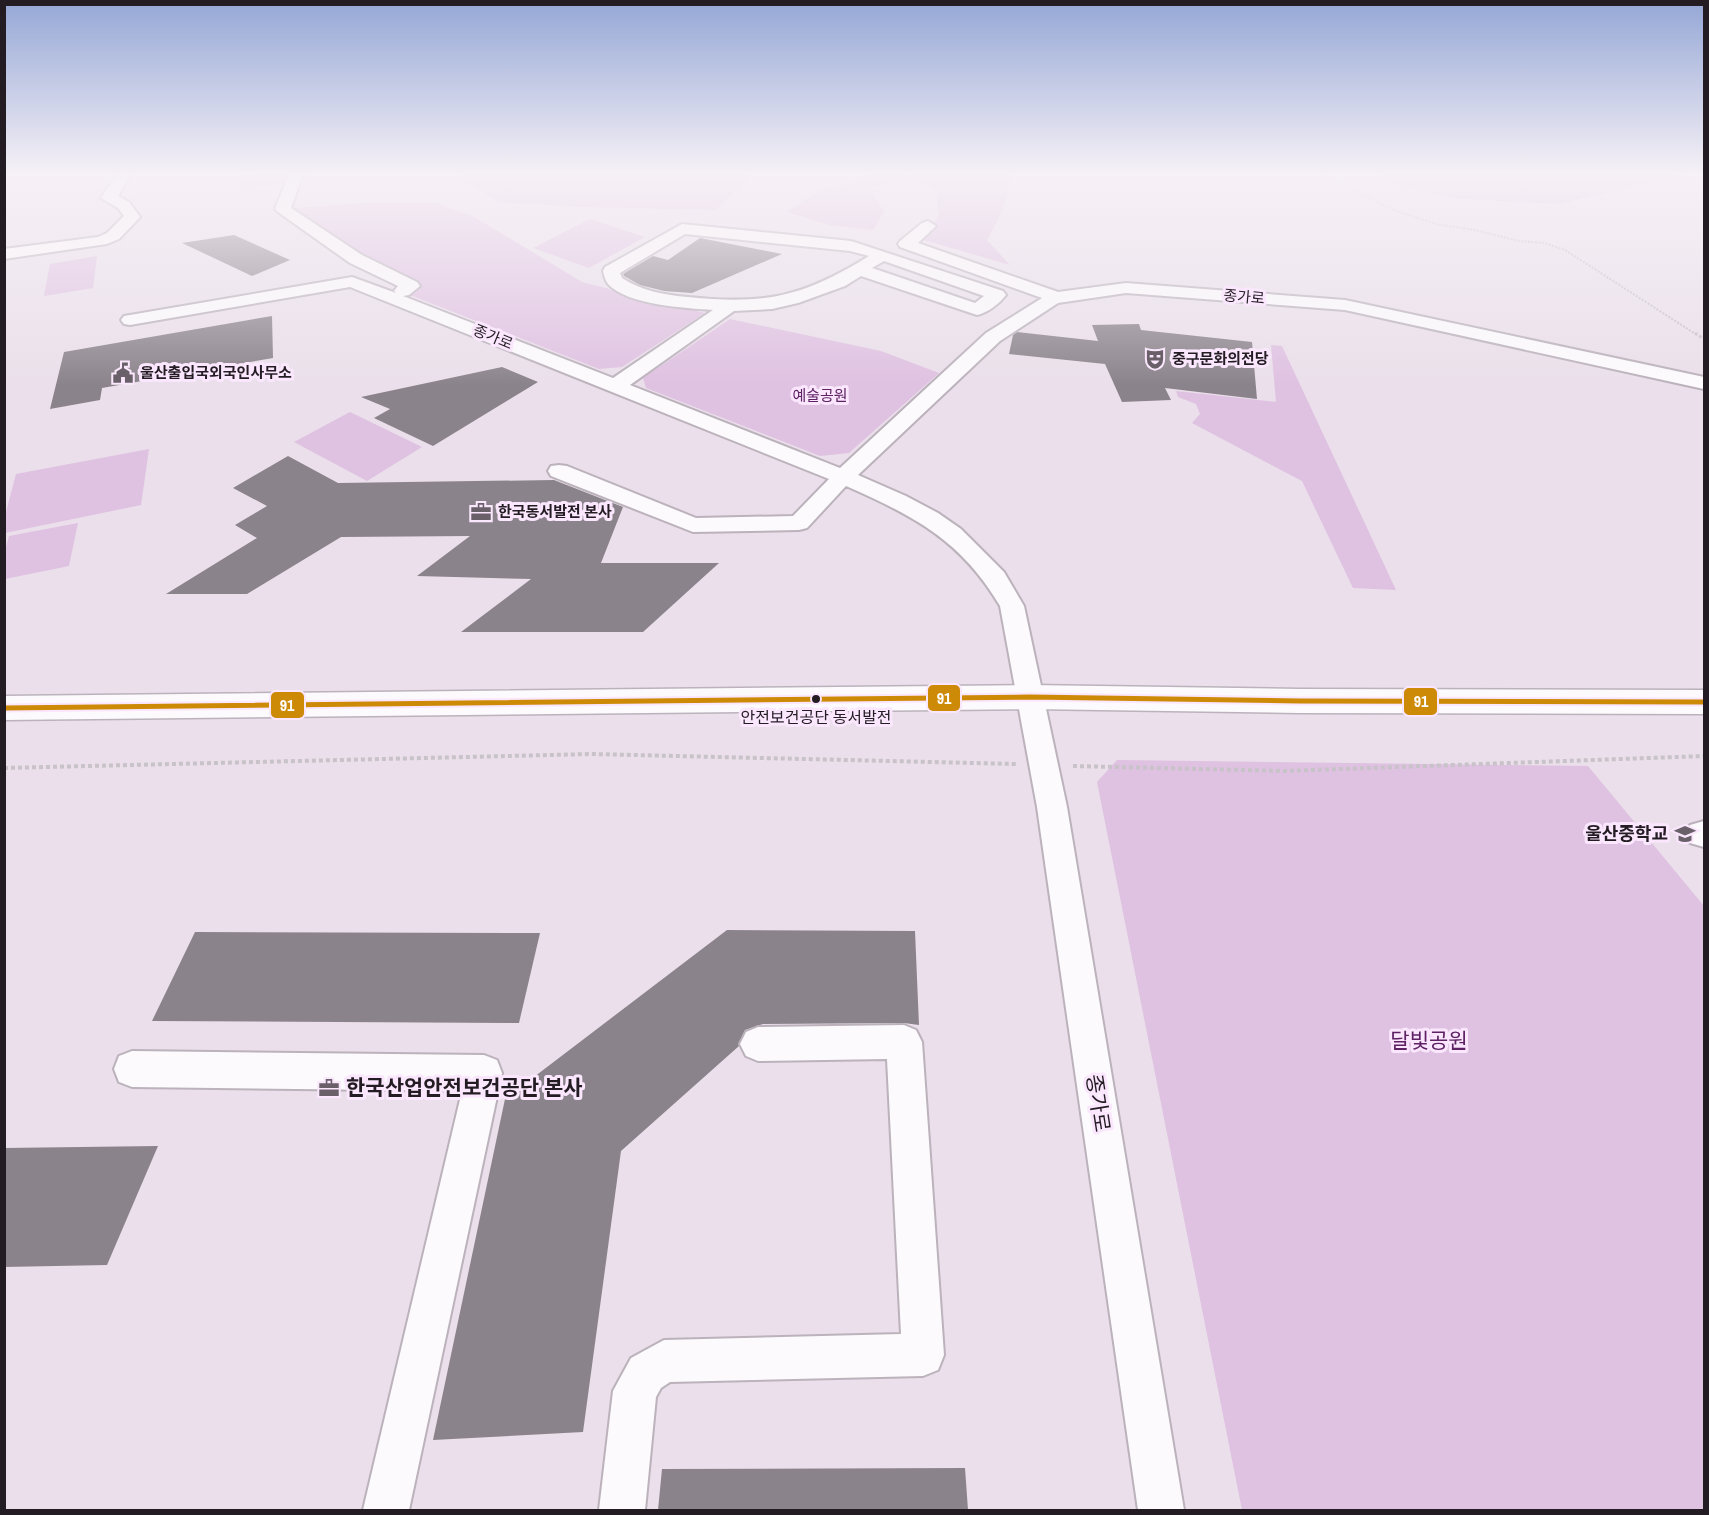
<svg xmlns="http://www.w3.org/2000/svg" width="1709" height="1515" viewBox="0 0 1709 1515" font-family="'Archivo Narrow','Noto Sans KR',sans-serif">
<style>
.green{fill:#dfc1e1}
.building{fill:#8b838b}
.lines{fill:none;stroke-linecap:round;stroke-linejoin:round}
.minor-casing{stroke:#bbb2bc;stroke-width:4}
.major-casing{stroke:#bbb2bc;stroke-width:3}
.path-far2{stroke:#c8c3c8;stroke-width:2;stroke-dasharray:2 1.5;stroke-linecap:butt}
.path-far1{stroke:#c8c3c8;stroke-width:3;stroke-dasharray:3 2;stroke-linecap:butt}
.path{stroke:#c8c3c8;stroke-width:4;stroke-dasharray:4 3;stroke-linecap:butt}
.minor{fill:#fcfafc;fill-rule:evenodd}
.major{fill:#fcfafc;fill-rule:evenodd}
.bus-1-casing{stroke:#fbe7fd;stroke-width:9}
.bus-1{stroke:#cd8a07;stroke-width:5}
.bus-dot{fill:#231c23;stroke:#fbe7fd;stroke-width:2}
.labels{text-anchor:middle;stroke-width:6;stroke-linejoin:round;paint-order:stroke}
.far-street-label{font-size:15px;fill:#231c23;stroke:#fbe7fd}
.far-poi-label{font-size:15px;font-weight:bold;fill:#231c23;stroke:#fbe7fd;text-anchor:start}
.far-park-label{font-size:15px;fill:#5d2164;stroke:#fbe7fd}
.bus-label{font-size:16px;fill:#231c23;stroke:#fbe7fd}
.poi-label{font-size:18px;font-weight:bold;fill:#231c23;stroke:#fbe7fd;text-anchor:end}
.near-park-label{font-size:21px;fill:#5d2164;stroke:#fbe7fd}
.near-poi-label{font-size:21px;font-weight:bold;fill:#231c23;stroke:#fbe7fd;text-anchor:start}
.near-street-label{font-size:21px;fill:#231c23;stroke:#fbe7fd}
.line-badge{stroke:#fbe7fd;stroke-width:2}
.badge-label{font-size:16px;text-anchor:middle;font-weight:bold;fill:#fff}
</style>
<rect width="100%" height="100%" fill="#eadfea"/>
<path class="green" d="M241,174H290L279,185L242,187Z
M462,174H753L716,210L579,207L499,202L462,180Z
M866,174H1010C1010,198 998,220 987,240L1010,265L920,239L939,216L936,191L909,175L870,188L884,212L873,230L829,225L787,212L817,192L857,181Z
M1378,174H1687L1559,204L1460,199L1390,183Z
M363,203H436L473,216L582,282L705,313L622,367L599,369L410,295L417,288L359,257L294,208Z
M590,219L645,237L589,268L533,248Z
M97,256L93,288L44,296L50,264Z
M730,319L881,351L939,373L849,453L820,456L646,388L643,378Z
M1271,345L1282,346L1396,590L1353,588L1302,481L1192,423L1200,414L1196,404L1178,397L1176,391L1276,402Z
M350,412L422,447L367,481L294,442Z
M149,449L141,505L5,533V516L16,474Z
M78,523L69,566L5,579V551L9,536Z
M1117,760L1588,766L1704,906V1510H1242L1097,782Z"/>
<path class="building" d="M234,235L290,260L252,276L182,243Z
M700,238L782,254L692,293L664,291L640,285L624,276L623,274L653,256L668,260Z
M272,316L273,358L102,388L100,400L50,409L64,352Z
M1139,324L1141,330L1252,342L1257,399L1165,388L1171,400L1122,402L1105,364L1009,354L1013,335L1017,332L1098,341L1092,325Z
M502,367L538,382L433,446L374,418L390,409L361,397Z
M288,456L338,483L554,480L623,507L601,563H719L643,632H461L531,579L417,576L470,536L341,537L247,594H166L257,538L235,525L267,506L233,488Z
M727,930L915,931L919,1025L904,1023L763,1024L745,1030L739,1046L621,1151L583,1432L433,1440L505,1099Z
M195,932L540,933L519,1023L152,1021Z
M158,1146L107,1265L4,1267V1148Z
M965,1468L968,1510H658L662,1469Z"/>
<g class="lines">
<g class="minor-casing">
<path id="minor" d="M117,174H131L118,196L129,202L140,217L119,239L107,244L4,259V249L98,237L107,233L124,216L118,208L101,198Z
M289,174H303L291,208L362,255L417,282L420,286L409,295L403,296L613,378L713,310C686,308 627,305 608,284C605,280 604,275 603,271L605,267L682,224L851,241L1003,291L1006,295C999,304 987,313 977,315L861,276L845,286L798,303L772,309L734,311L630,385L840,468L986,333L1042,298L900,247L898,244L900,241L922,223L928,221L936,226L918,243L1058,292L1126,283L1345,300L1704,377V389L1345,310L1126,293L1058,303L1000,341L858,475L906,496L938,513L961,529L1004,572L1024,606L1067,807L1184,1510H1138L1037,807L1000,606C961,540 914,516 846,486L807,528L799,530L693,532L551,476L548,471L551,466L559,465L567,466L696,518L793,516L829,479L350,287L130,325L124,324L121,320L124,316L130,315L352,277L396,293L394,291L398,286L350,263L278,212L275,209ZM685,234L850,251L869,256C803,297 765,305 688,297C665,295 642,291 622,278L620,273ZM884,261L984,296L975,303L872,268Z
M1704,821V847L1690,843L1686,834L1690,825Z
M904,1025L916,1030L922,1042L944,1355L938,1370L923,1376L670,1382L661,1388L656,1397L645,1510H599L613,1391L631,1358L664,1340L901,1334L887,1059L758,1061L746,1056L740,1044L746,1032L758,1027Z
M132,1051L484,1055L497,1060L502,1073L409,1510H363L462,1091L132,1087L119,1082L114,1069L119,1056Z"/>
</g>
<g class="major-casing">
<path id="major" d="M1030,685L1299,689L1704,690V714L1299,713L1030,709L4,720V696Z"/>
</g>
<path class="path-far2" d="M1320,174L1396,211L1436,224L1475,230L1519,241L1544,243L1565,250L1697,335"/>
<path class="path-far1" d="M1695,333L1704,339"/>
<path class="path" d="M1073,766L1286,771L1704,756
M4,768L591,754L1017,764"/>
<use href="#minor" class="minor"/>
<use href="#major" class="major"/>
<g class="bus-1-casing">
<path id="bus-1" d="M4,708L1030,697L1299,701L1704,702"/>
</g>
<use href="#bus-1" class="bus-1"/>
</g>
<linearGradient id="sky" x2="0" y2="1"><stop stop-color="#95a7d6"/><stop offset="0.45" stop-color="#f6f1f6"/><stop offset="1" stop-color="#f6f1f6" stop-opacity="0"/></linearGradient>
<rect width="1709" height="386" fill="url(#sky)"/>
<defs>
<g id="theatre-bare" transform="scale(1.62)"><path d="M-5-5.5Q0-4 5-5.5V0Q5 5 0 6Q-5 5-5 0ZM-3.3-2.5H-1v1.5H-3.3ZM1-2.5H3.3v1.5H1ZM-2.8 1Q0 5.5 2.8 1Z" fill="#696069" stroke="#fbe7fd" stroke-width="2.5" paint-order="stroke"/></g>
<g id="civic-bare" transform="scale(1.62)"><path d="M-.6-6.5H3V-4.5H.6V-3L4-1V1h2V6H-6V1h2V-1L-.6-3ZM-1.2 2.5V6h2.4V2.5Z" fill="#696069" stroke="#fbe7fd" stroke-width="2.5" paint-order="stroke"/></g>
<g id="office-bare" transform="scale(1.62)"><path d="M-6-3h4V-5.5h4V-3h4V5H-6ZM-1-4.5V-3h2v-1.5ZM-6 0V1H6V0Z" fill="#696069" stroke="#fbe7fd" stroke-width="2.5" paint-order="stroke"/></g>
<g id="school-bare" transform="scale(1.62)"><path d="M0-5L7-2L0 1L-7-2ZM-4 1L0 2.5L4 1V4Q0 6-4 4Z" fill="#696069" stroke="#fbe7fd" stroke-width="2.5" paint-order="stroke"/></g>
</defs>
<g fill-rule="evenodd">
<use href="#theatre-bare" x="1155" y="359"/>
<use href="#civic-bare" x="123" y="373"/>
<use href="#office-bare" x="481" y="512"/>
<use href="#school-bare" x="1685" y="834"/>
<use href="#office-bare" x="329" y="1088"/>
</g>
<circle class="bus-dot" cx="816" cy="699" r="5"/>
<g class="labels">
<g class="far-street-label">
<text transform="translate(1244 297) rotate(5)" y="5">종가로</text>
<text transform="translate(493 337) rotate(22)" y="5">종가로</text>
</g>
<g class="far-poi-label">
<text x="1172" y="364">중구문화의전당</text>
<text x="140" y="378">울산출입국외국인사무소</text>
<text x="498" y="517">한국동서발전 본사</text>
</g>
<g class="far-park-label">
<text x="820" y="401">예술공원</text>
</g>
<g class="bus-label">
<text x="816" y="723">안전보건공단 동서발전</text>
</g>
<g class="poi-label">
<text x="1668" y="840">울산중학교</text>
</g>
<g class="near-park-label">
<text x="1429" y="1048">달빛공원</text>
</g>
<g class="near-poi-label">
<text x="346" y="1095">한국산업안전보건공단 본사</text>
</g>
<g class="near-street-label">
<text transform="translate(1098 1103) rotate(81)" y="7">종가로</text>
</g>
</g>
<g class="line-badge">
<rect x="927" y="684" width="34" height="28" rx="6" fill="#cd8a07"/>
<rect x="1403" y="687" width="35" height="29" rx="6" fill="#cd8a07"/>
<rect x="270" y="691" width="35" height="28" rx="6" fill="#cd8a07"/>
</g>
<g class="badge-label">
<text x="944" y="704">91</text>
<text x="1421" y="707">91</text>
<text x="287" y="711">91</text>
</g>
<rect width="1709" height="1515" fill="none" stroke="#231c23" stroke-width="12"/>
</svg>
